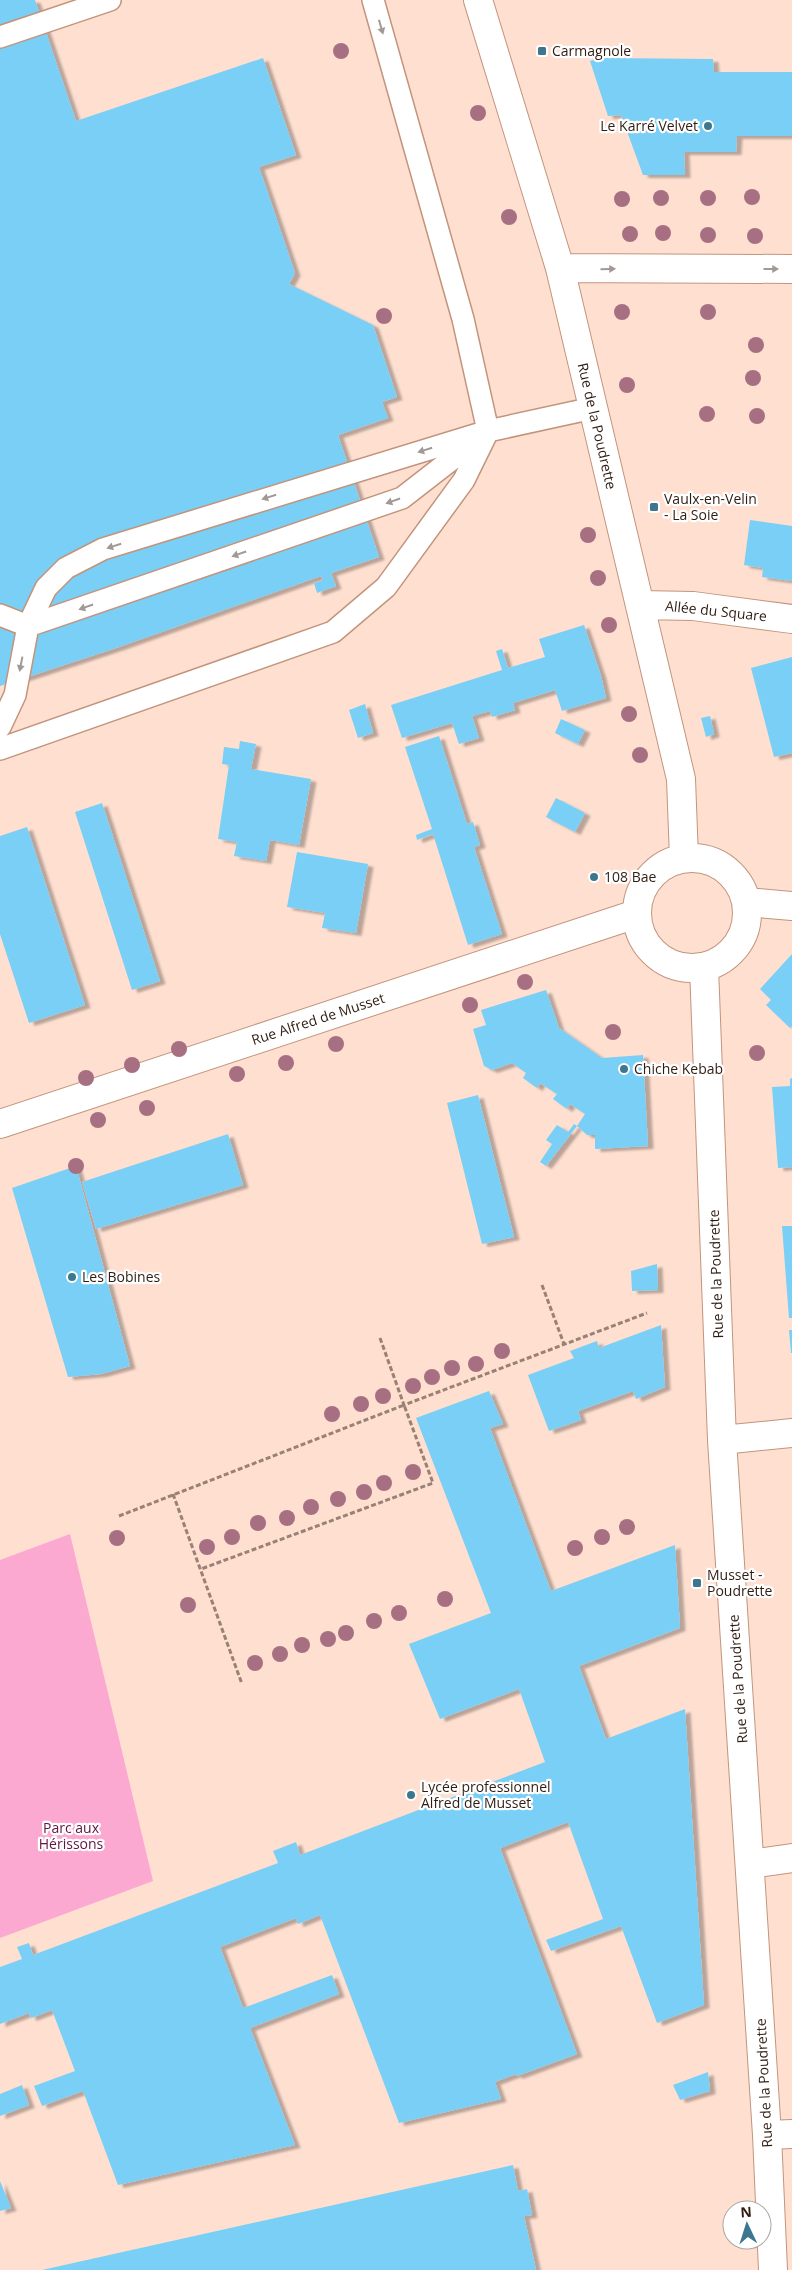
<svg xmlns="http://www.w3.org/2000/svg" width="792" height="2270" viewBox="0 0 792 2270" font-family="'Open Sans',sans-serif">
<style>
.green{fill:#fca9d2}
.building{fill:#79cff6;filter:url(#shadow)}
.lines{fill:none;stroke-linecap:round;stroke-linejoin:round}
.lane-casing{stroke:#c3947c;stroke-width:24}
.street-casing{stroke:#c3947c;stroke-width:30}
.path{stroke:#9a8175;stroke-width:3;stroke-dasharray:5 2.5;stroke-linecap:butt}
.lane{stroke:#fff;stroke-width:21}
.street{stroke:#fff;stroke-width:28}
.tree{fill:#a77082}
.oneway{fill:#a19995}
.poi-dot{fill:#3c768f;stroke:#fff;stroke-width:2}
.labels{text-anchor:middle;stroke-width:4.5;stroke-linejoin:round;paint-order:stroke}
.poi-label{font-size:14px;fill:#2f1d14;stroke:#fff;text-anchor:start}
.street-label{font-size:14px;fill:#2f1d14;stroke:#fff}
.park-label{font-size:14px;fill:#601542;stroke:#fff}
</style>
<defs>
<filter id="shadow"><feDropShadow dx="5.5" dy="3" stdDeviation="1" flood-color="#0004"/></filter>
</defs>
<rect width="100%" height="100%" fill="#fedfd0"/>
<path class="green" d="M70,1534L153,1881L0,1938V1560Z"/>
<path class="building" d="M0,0H35L76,121L263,58L296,155L259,167L295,273L289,284L373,325L397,397L382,402L388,418L338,435L379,557L331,573L336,586L317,593L314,583L323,580L321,576L116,648L0,686Z
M600,58L713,59L714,72H792V136H737L736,152H684L685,175H643L621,115L608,116L590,61Z
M750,520L792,526V581L762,577L763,568L744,565Z
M584,625L601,676L606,698L562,711L555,690L513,703L515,710L492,717L490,711L472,716L479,738L459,744L452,723L402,738L391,705L502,670L496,651L502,649L508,668L545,657L539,639Z
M792,657V753L774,757L751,668Z
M365,704L373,733L358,738L349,710Z
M710,716L714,734L706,737L701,718Z
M561,719L585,730L578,744L555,733Z
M439,736L467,824L473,822L480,845L474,847L502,934L468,945L433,834L417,840L416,835L432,829L405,747Z
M240,741L256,744L251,769L311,779L299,845L270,840L266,861L234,856L237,842L218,839L229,765L222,764L224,747L239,749Z
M556,798L585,813L575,832L546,817Z
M102,803L160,981L132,990L75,812Z
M27,827L85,1005L29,1023L0,934V836Z
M297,852L368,864L356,933L322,928L325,913L287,907Z
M792,954V1026L790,1028L766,1005L771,1000L760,989Z
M546,990L559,1028L602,1058L643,1055L648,1146L595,1149V1135H587L577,1126L546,1166L540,1162L552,1144L546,1140L557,1125L568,1132L574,1124L577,1126L585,1114L570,1104L567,1109L553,1099L557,1094L540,1083L537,1088L523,1078L526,1073L512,1063L492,1070L484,1066L473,1029L486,1025L481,1010Z
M792,1078V1167L778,1168L772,1087L790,1086V1079Z
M478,1095L514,1237L482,1244L447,1103Z
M228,1134L243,1185L96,1229L82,1182Z
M76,1166L130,1366L101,1374L68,1377L12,1188Z
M782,1226H792V1318H789Z
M657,1264L658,1290L632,1291L631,1271Z
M661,1325L665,1387L636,1399L633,1391L578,1411L581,1420L549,1431L528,1375L574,1358L570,1351L597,1341L599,1348Z
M789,1330H792V1353H791Z
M489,1391L503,1424L490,1428L551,1591L675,1545L680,1628L579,1666L606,1739L685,1709L704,2005L657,2023L621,1926L551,1951L546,1940L603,1919L568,1822L500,1848L577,2054L517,2076L516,2074L495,2082L501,2099L399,2123L320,1915L298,1924L296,1918L220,1947L243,2008L332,1975L339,1994L250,2028L295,2145L118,2185L83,2091L42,2106L34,2086L75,2071L52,2010L31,2018L29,2013L0,2024V1967L22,1959L17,1947L29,1943L33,1955L278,1863L273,1851L296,1842L300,1855L545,1762L519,1689L440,1719L409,1644L491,1613L416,1418Z
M708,2072L710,2091L680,2100L673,2085Z
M22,2085L29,2105L0,2116V2094Z
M513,2165L518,2191L527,2189L532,2215L524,2216L536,2270H42Z
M0,2181L11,2208L0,2211Z"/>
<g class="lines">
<g class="lane-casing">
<path id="lane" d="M0,37L110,0
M0,615L28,626L402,498L478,439
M0,727L15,695L28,626L46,588L66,568L103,549L488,431L593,408
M0,749L333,632L386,587L464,480L488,431L463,319L373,0"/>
</g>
<g class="street-casing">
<path id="street" d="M478,0L560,268L681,779L684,858
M560,268L792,269
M640,605L693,606L792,619
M637 913a55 55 0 1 1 110 0a55 55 0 1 1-110 0Z
M747,902L792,906
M704,967L722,1440L767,2135L773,2270
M0,1124L636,914
M722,1440L792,1433
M751,1864L792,1858
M767,2135L792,2134"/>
</g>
<path class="path" d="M542,1285L564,1344
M380,1338L404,1405L647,1313
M173,1494L242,1684
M119,1516L404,1405L433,1483L201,1569"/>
<use href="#lane" class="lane"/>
<use href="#street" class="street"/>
</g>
<g class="tree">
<circle cx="341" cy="51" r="8"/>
<circle cx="478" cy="113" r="8"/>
<circle cx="752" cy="197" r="8"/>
<circle cx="661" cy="198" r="8"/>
<circle cx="708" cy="198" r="8"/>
<circle cx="622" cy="199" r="8"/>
<circle cx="509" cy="217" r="8"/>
<circle cx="663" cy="233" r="8"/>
<circle cx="630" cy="234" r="8"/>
<circle cx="708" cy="235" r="8"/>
<circle cx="755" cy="236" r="8"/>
<circle cx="622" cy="312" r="8"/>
<circle cx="708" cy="312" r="8"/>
<circle cx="384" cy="316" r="8"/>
<circle cx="756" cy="345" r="8"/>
<circle cx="753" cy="378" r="8"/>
<circle cx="627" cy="385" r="8"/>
<circle cx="707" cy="414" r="8"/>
<circle cx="757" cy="416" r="8"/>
<circle cx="588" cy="535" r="8"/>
<circle cx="598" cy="578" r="8"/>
<circle cx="609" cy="625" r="8"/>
<circle cx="629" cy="714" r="8"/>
<circle cx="640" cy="755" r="8"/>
<circle cx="525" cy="982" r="8"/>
<circle cx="470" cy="1005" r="8"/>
<circle cx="613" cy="1032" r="8"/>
<circle cx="336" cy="1044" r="8"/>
<circle cx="179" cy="1049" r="8"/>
<circle cx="757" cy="1053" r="8"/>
<circle cx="286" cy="1063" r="8"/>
<circle cx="132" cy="1065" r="8"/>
<circle cx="237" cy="1074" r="8"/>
<circle cx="86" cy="1078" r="8"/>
<circle cx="147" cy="1108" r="8"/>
<circle cx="98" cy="1120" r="8"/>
<circle cx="76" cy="1166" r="8"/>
<circle cx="502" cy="1351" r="8"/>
<circle cx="476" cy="1364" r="8"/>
<circle cx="452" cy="1368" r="8"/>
<circle cx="432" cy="1377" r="8"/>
<circle cx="413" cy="1386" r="8"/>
<circle cx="383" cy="1396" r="8"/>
<circle cx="361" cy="1404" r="8"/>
<circle cx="332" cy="1414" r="8"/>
<circle cx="413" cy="1472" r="8"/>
<circle cx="384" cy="1483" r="8"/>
<circle cx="364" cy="1492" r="8"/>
<circle cx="338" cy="1499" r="8"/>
<circle cx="311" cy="1507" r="8"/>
<circle cx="287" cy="1518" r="8"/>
<circle cx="258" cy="1523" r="8"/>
<circle cx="627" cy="1527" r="8"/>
<circle cx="232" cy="1537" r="8"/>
<circle cx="602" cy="1537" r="8"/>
<circle cx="117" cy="1538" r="8"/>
<circle cx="207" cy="1547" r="8"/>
<circle cx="575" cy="1548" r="8"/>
<circle cx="445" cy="1599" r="8"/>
<circle cx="188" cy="1605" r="8"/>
<circle cx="399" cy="1613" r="8"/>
<circle cx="374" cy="1621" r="8"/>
<circle cx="346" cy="1633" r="8"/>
<circle cx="328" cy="1639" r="8"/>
<circle cx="302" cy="1645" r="8"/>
<circle cx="280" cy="1654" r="8"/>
<circle cx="255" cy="1663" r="8"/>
</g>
<defs><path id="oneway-solid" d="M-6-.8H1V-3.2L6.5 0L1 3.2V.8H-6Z" transform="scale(1.25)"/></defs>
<g class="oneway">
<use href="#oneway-solid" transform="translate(381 27) rotate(74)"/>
<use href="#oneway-solid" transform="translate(608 269) rotate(-1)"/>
<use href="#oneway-solid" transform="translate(771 269)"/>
<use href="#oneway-solid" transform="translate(425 450) rotate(163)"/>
<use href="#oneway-solid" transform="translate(269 497) rotate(163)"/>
<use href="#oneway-solid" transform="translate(393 501) rotate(161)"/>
<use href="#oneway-solid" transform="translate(114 546) rotate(163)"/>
<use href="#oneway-solid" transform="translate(239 554) rotate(161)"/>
<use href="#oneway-solid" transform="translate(86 607) rotate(161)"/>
<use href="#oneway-solid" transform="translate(21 664) rotate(101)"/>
</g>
<g class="poi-dot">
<rect x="537" y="46" width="10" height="10" rx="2.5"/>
<circle cx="708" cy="126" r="5"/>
<rect x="649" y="502" width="10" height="10" rx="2.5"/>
<circle cx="594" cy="877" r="5"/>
<circle cx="624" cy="1069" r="5"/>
<circle cx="72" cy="1277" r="5"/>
<rect x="692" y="1578" width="10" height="10" rx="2.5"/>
<circle cx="411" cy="1795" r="5"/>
</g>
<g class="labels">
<g class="poi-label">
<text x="552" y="56">Carmagnole</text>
<text x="698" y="131" text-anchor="end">Le Karré Velvet</text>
<text x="664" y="504">Vaulx-en-Velin<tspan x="664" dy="16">- La Soie</tspan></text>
<text x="604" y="882">108 Bae</text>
<text x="634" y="1074">Chiche Kebab</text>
<text x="82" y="1282">Les Bobines</text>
<text x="707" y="1580">Musset -<tspan x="707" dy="16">Poudrette</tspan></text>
<text x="421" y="1792">Lycée professionnel<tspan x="421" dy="16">Alfred de Musset</tspan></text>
</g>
<g class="street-label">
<text transform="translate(597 426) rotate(77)" y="5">Rue de la Poudrette</text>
<text transform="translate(716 611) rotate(6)" y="5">Allée du Square</text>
<text transform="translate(318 1019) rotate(-18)" y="5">Rue Alfred de Musset</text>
<text transform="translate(716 1274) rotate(-92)" y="5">Rue de la Poudrette</text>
<text transform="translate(738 1679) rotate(-94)" y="5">Rue de la Poudrette</text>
<text transform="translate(764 2083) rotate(-93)" y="5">Rue de la Poudrette</text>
</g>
<g class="park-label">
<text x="71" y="1833">Parc aux<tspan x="71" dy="16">Hérissons</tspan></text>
</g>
</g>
<g transform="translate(747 2225) rotate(356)"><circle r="24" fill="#ffffff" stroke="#aca5a1"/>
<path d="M0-4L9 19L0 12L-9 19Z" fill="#3c768f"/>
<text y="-8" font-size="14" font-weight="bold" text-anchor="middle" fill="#2f1d14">N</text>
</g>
</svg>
